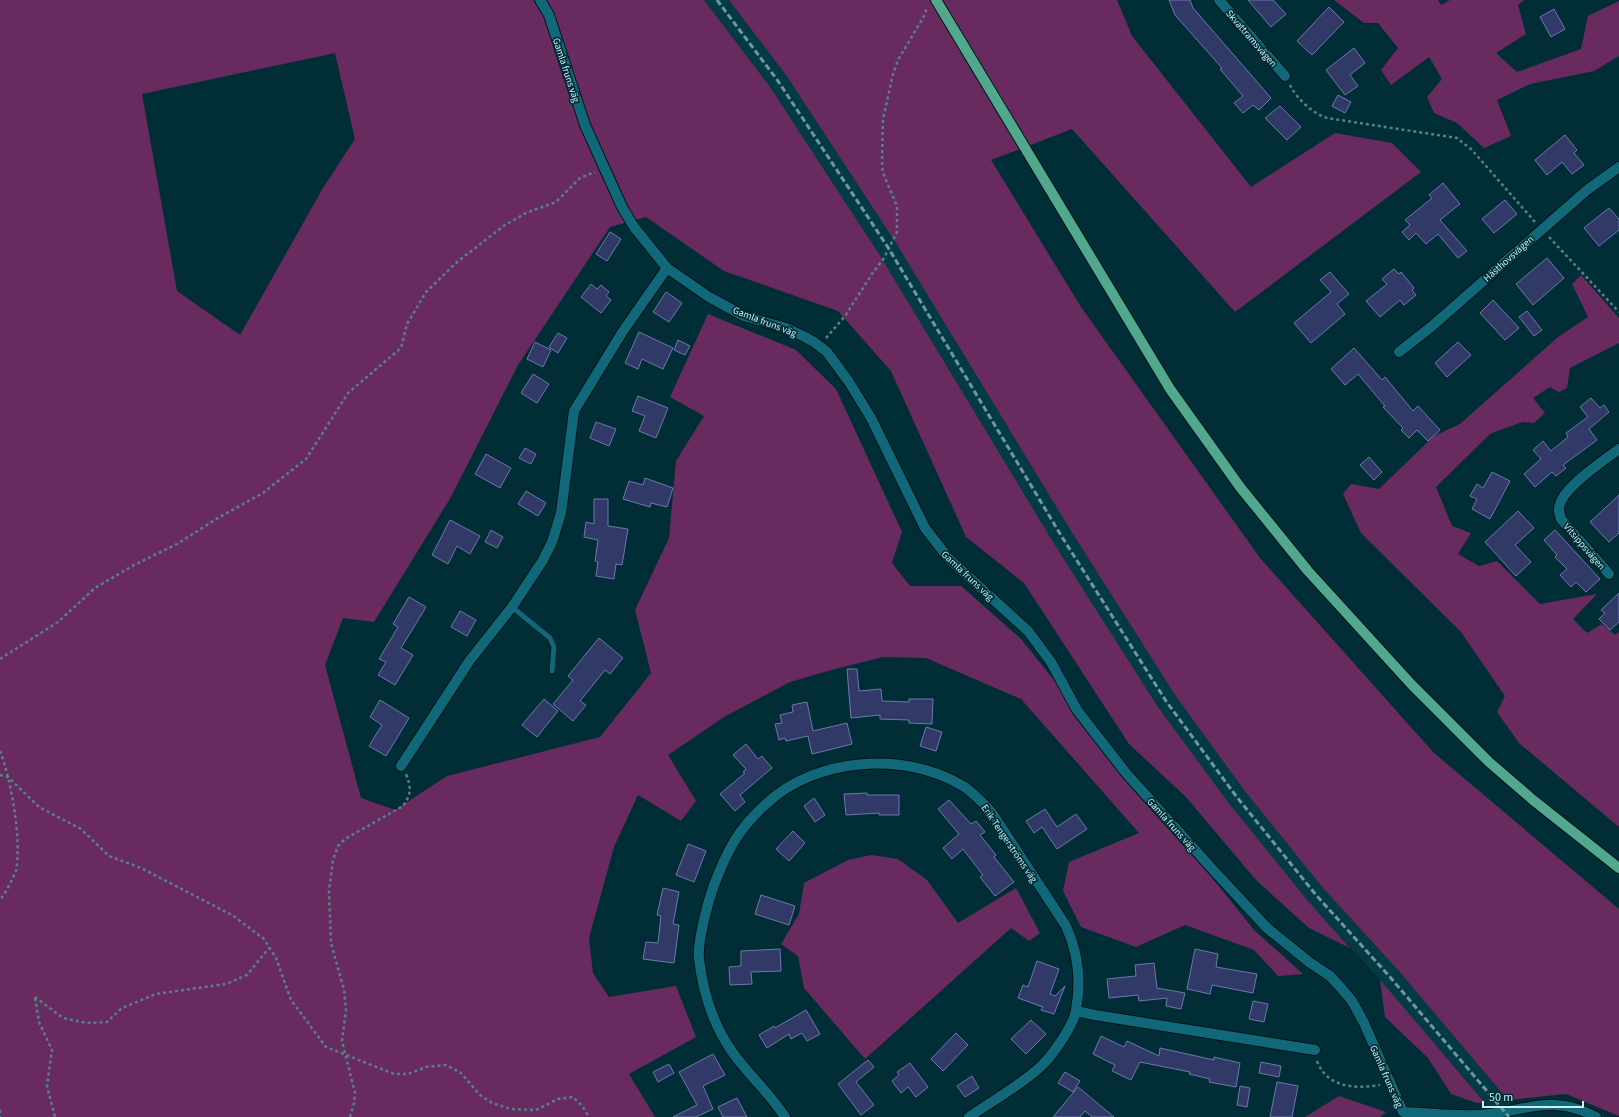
<svg xmlns="http://www.w3.org/2000/svg" width="1619" height="1117" viewBox="0 0 1619 1117" font-family="'Source Sans 3',sans-serif">
<style>
.built{fill:#043a44}
.green{fill:#692b5f;fill-rule:evenodd}
.building{fill:#313966;stroke:#6d78ab}
.lines{fill:none;stroke-linecap:round;stroke-linejoin:round}
.lane-casing{stroke:#001419;stroke-width:6}
.street-casing{stroke:#001419;stroke-width:12}
.primary-casing{stroke:#001419;stroke-width:12}
.path{stroke:#578189;stroke-width:2.5;stroke-dasharray:3 3;stroke-linecap:butt}
.lane{stroke:#106878;stroke-width:5}
.street{stroke:#106878;stroke-width:10}
.primary{stroke:#51a88c;stroke-width:10}
.rail{stroke:#6e979f;stroke-width:3;stroke-dasharray:6 3;stroke-linecap:butt}
.labels{text-anchor:middle;stroke-width:3.5;stroke-linejoin:round;paint-order:stroke}
.street-label{font-size:10px;fill:#caeff7;stroke:#012e36}
</style>
<rect width="100%" height="100%" fill="#012e36"/>
<path class="built" d="M704,0H729L786,75L896,243L1071,531L1175,695L1244,790L1323,888L1398,970L1522,1117H1497L1383,983L1308,901L1228,802L1158,707L1053,542L879,254L770,87Z"/>
<path class="green" d="M0,0H704L770,87L879,254L1053,542L1158,707L1228,802L1308,901L1350,948L1309,928L1256,880L1186,797L1129,744L1024,583L966,537L891,371L838,311L724,271L646,217L610,227L518,365L451,497L374,622L343,618L325,665L361,798L395,810L447,776L600,737L651,673L635,610L669,538L676,461L704,416L670,397L708,314L796,350L836,389L902,532L892,563L910,586H961L1021,639L1254,930L1303,974L1278,976L1254,950L1185,925L1136,947L1081,927L1063,891L1069,862L1139,833L1021,699L926,658L883,657L831,670L790,682L724,717L668,755L696,801L681,821L638,795L614,847L589,938L593,973L609,997L676,986L696,1037L629,1074L655,1117H0ZM335,53L355,139L323,188L240,335L177,291L142,94Z
M729,0H1117L1132,36L1251,187L1335,133L1392,143L1421,172L1235,312L1072,129L991,160L1081,307L1260,558L1434,753L1619,909V1116L1566,1094L1508,1100L1398,970L1323,888L1244,790L1175,695L1071,531L896,243L786,75Z
M1334,0H1438L1441,5L1450,0H1524L1518,5L1526,34L1496,53L1517,72L1581,49L1588,16L1619,1V56L1594,71L1530,84L1497,100L1511,136L1484,148L1457,123L1434,113L1427,97L1442,79L1429,57L1391,85L1381,70L1398,48L1378,23H1364Z
M1581,275L1619,318V343L1570,368L1567,388L1559,392L1550,387L1533,398L1545,413L1534,423L1522,422L1490,434L1436,487L1452,526L1471,533L1458,554L1479,566L1497,561L1540,604L1597,594L1573,619L1587,633L1602,624L1615,635L1619,632V827L1519,743L1497,712L1505,696L1461,632L1361,533L1343,494L1351,484L1379,489L1434,436L1460,424L1558,337L1588,317L1572,284Z
M871,855L898,859L927,880L958,923L1016,888L1040,933L1029,941L1011,928L865,1059L804,988L798,956L781,944L799,914L804,883L848,860Z
M1380,980L1383,983L1484,1102L1477,1103L1451,1094L1428,1058L1385,1017Z
M1339,1096L1386,1112L1380,1117H1305Z"/>
<path class="building" d="M1169,0H1190L1193,8L1271,98L1259,110L1253,105L1243,113L1234,103L1243,96L1220,69L1222,68L1175,15Z
M1248,0H1273L1286,14L1271,27Z
M1329,7L1344,22L1312,55L1297,41Z
M1554,9L1565,29L1551,37L1540,17Z
M1354,48L1365,63L1350,75L1358,86L1345,95L1326,70Z
M1338,95L1351,102L1345,113L1332,106Z
M1280,106L1301,127L1287,140L1265,118Z
M1565,135L1577,150L1574,153L1584,165L1572,174L1562,162L1547,175L1535,160Z
M1443,183L1460,204L1440,220L1467,251L1458,258L1438,234L1426,244L1416,233L1409,240L1402,232L1410,225L1405,220L1432,198L1429,195Z
M1505,200L1517,214L1494,233L1482,219Z
M1609,208L1619,219V230L1599,246L1584,228Z
M610,232L621,239L607,261L596,254Z
M1547,258L1564,278L1533,305L1516,284Z
M1394,269L1399,274L1401,272L1414,288L1412,290L1416,295L1404,305L1400,300L1380,317L1366,301L1387,284L1382,279Z
M1330,272L1349,294L1337,304L1345,314L1311,343L1294,323L1331,292L1320,280Z
M591,284L597,289L601,285L609,292L606,296L611,300L601,313L581,297Z
M666,292L682,303L669,322L653,312Z
M1493,300L1519,328L1505,340L1480,313Z
M1527,311L1542,330L1534,336L1519,317Z
M639,332L673,348L663,369L642,359L638,369L625,363Z
M558,333L567,338L558,353L549,347Z
M678,340L690,346L685,355L674,350Z
M535,342L551,350L543,367L527,359Z
M1458,342L1471,355L1447,377L1435,363Z
M1354,348L1382,380L1385,377L1413,411L1418,406L1440,430L1428,441L1417,430L1409,438L1401,430L1403,428L1383,407L1385,406L1358,374L1345,385L1331,369Z
M533,374L549,384L537,403L521,393Z
M638,396L668,408L656,438L639,431L645,416L632,411Z
M1591,398L1600,408L1604,405L1609,412L1589,429L1597,440L1563,465L1566,468L1556,476L1552,472L1535,487L1524,474L1541,459L1533,450L1543,441L1551,451L1568,437L1566,433L1588,417L1580,407Z
M596,422L616,429L609,446L590,438Z
M525,448L536,454L531,464L519,458Z
M486,454L511,468L500,488L475,474Z
M1369,457L1382,472L1374,480L1360,465Z
M1492,472L1510,481L1490,519L1472,509L1477,499L1470,496L1477,484L1483,488Z
M645,478L673,488L667,507L651,503L650,507L623,499L629,481L643,485Z
M526,491L546,503L538,516L518,504Z
M1619,495V533L1609,542L1590,522Z
M594,499H608V526L628,529L622,565L616,564L614,579L596,576L598,562L595,561L598,540L584,537L586,522L594,524Z
M1518,511L1534,528L1515,545L1531,562L1516,576L1485,542Z
M450,520L480,536L470,554L457,546L448,564L432,555Z
M491,530L503,537L497,548L485,542Z
M1555,530L1600,579L1586,592L1576,582L1571,587L1560,575L1567,569L1555,557L1557,555L1544,540Z
M1619,593V622L1610,630L1599,619L1605,613L1601,610Z
M409,597L426,607L401,648L413,655L395,685L378,675L386,662L379,659L398,627L393,624Z
M460,611L476,620L467,636L451,627Z
M599,638L623,658L610,674L605,670L580,701L586,705L573,721L553,704L573,680L568,676Z
M847,669H857L859,691L881,689L882,701L909,702V699H933L932,724L909,723V720L880,719V715L851,718Z
M544,699L558,711L537,737L522,725Z
M380,700L409,718L386,756L369,746L382,725L370,717Z
M807,702L813,731L847,723L852,744L812,754L808,736L786,741L785,738L779,740L775,724L782,723L780,715L793,712L792,705Z
M926,727L942,732L936,751L920,746Z
M746,744L758,759L762,756L772,768L740,795L745,802L735,811L720,794L745,773L743,772L746,769L733,755Z
M867,793V795H899V815H879V813L846,815L844,794Z
M814,798L825,815L815,822L804,806Z
M949,800L971,824L976,821L985,832L980,835L996,855L994,857L1014,882L995,896L980,877L983,875L963,849L952,859L943,848L959,834L938,809Z
M1045,809L1057,827L1076,814L1087,829L1057,849L1042,827L1034,833L1026,821Z
M793,831L805,843L789,861L776,849Z
M688,844L706,851L694,882L676,875Z
M663,888L679,892L673,924L679,925L674,963L643,959L646,942L658,943L661,916L657,915Z
M761,895L795,906L789,925L755,914Z
M780,949L781,971L751,972L752,984L730,985L729,967L741,966V951Z
M1195,949L1218,954L1216,967L1257,974L1253,993L1212,985L1210,994L1187,989Z
M1037,961L1059,969L1050,994L1055,996L1065,986L1054,1014L1041,1010L1043,1007L1018,998L1023,985L1028,987Z
M1154,963L1157,988L1185,993L1181,1009L1166,1006L1167,998L1139,1001L1138,995L1109,998L1107,979L1136,976L1135,965Z
M1253,1001L1268,1004L1264,1022L1249,1019Z
M806,1010L820,1034L807,1041L802,1033L791,1039L789,1034L767,1048L759,1035L774,1026L775,1028Z
M1031,1020L1046,1034L1026,1054L1011,1039Z
M956,1033L968,1045L943,1071L931,1059Z
M1101,1036L1124,1047L1127,1041L1159,1056L1160,1048L1214,1060V1057L1240,1063L1236,1087L1209,1082L1210,1079L1189,1074L1190,1072L1140,1062L1131,1080L1112,1071L1115,1065L1093,1054Z
M713,1054L725,1075L703,1086L713,1109L696,1117H673L697,1105L679,1072Z
M868,1060L874,1067L856,1082L874,1105L861,1115L838,1084Z
M1261,1062L1281,1066L1279,1077L1259,1073Z
M910,1063L928,1087L916,1097L908,1087L901,1093L892,1081L899,1075L897,1072Z
M669,1064L674,1073L658,1082L653,1072Z
M1065,1072L1080,1081L1073,1092L1058,1083Z
M972,1076L979,1088L965,1097L957,1086Z
M1277,1082L1298,1086L1292,1117H1270Z
M1240,1086L1250,1088L1247,1107L1237,1105Z
M1078,1087L1114,1117H1092L1085,1111L1080,1117H1053Z
M737,1098L747,1117H723L718,1107Z"/>
<g class="lines">
<g class="lane-casing">
<path id="lane" d="M512,607L550,638L554,647L552,671"/>
</g>
<g class="street-casing">
<path id="street" d="M540,0L549,15L585,125L622,207L634,227L667,268L709,297L744,316L786,328L803,336L814,342L827,352L849,382L871,418L925,528L949,559L1028,631L1051,662L1077,710L1126,773L1215,872L1267,928L1309,962L1330,976L1342,989L1352,1001L1364,1023L1403,1112C1428,1113 1452,1116 1477,1115C1522,1113 1552,1092 1596,1117
M1219,0L1285,76
M1399,352L1431,327L1587,190L1619,167
M1609,574L1561,519C1559,513 1558,509 1560,504C1564,487 1604,460 1619,449
M401,766L470,660L512,607L543,560L552,542L561,513L574,411L623,331L667,268
M1076,1011L1095,1015L1315,1050
M785,1117C770,1094 749,1075 733,1053C713,1025 703,993 699,959C697,942 708,902 714,885C727,851 738,829 766,804C816,757 905,751 963,786C974,793 983,803 992,813L1066,926C1078,952 1081,982 1076,1010C1074,1025 1051,1058 1039,1068C1018,1087 992,1101 969,1117"/>
</g>
<g class="primary-casing">
<path id="primary" d="M936,0L1170,389L1240,487L1308,571L1412,685L1489,762L1533,800L1619,868"/>
</g>
<path class="path" d="M1290,85C1297,99 1312,113 1327,118L1457,138L1472,150L1535,222
M1549,237L1619,312
M826,338L845,316L872,274L884,258L897,232V206L883,173L882,162L883,119L893,74L898,60L923,18L927,8
M0,659L58,622L95,588L134,565L177,544L218,518L263,493L306,459L348,393L401,348L407,324L426,292L457,262L505,225L526,213L556,202L580,178L595,172
M0,751C11,779 22,841 16,870C14,877 5,894 0,900
M0,775L8,777L39,807L81,829L109,856L141,868L232,915L264,939L276,958L291,1000L326,1047L394,1074H408L426,1067L446,1065L461,1073L480,1095L492,1103L511,1109L536,1110L558,1099L573,1097L583,1107L589,1117
M35,997L63,1018L87,1023L107,1022L122,1008L156,994L226,984L247,975L269,948
M35,998L39,1022L52,1050L47,1086L55,1117
M1317,1061C1327,1088 1356,1089 1380,1085
M0,1110V1117
M350,1117L354,1103L355,1093L342,1041L346,1010L344,990L331,943L329,891L333,860L338,846L345,839L403,806C412,793 411,788 406,774"/>
<use href="#lane" class="lane"/>
<use href="#street" class="street"/>
<use href="#primary" class="primary"/>
<path class="rail" d="M717,0L778,81L889,249L1062,537L1166,701L1236,796L1316,895L1390,977L1509,1117"/>
</g>
<g class="labels">
<g class="street-label">
<text transform="translate(1252 38) rotate(49)" y="4">Skvattramsvägen</text>
<text transform="translate(567 70) rotate(72)" y="4">Gamla fruns väg</text>
<text transform="translate(1508 258) rotate(-42)" y="4">Hästhovsvägen</text>
<text transform="translate(765 321) rotate(21)" y="4">Gamla fruns väg</text>
<text transform="translate(1585 546) rotate(49)" y="4">Vitsippsvägen</text>
<text transform="translate(968 575) rotate(43)" y="4">Gamla fruns väg</text>
<text transform="translate(1172 824) rotate(48)" y="4">Gamla fruns väg</text>
<text transform="translate(1010 843) rotate(56)" y="4">Erik Tengerströms väg</text>
<text transform="translate(1387 1076) rotate(66)" y="4">Gamla fruns väg</text>
</g>
</g>
<path d="M1483 1101v6h100v-6" fill="none" stroke="#caeff7" stroke-width="2"/>
<text x="1489" y="1101" font-size="12" fill="#caeff7" stroke="#012e36" stroke-width="3" paint-order="stroke">50 m</text>
</svg>
